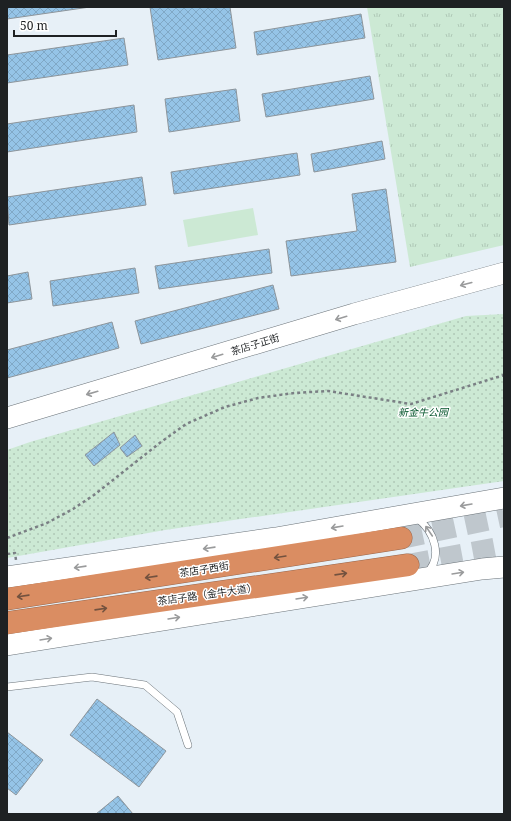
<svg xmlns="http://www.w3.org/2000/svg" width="511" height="821" viewBox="0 0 511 821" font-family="'Noto Serif','Noto Sans SC',serif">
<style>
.grass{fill:url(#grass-tufts)}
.park{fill:url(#park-dots)}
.pitch{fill:#cce9d4}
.building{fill:url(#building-cross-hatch);stroke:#8d959b}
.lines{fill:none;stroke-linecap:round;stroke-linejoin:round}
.highway-tunnel{stroke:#bfc7cd;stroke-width:22;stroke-dasharray:22 11;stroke-linecap:butt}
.lane-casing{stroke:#6b7379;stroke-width:8}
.secondary-casing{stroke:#6b7379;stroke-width:22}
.highway-casing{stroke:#98674c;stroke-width:23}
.path{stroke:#7a7f84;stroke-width:2.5;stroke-dasharray:3 3;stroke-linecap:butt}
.lane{stroke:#fff;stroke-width:7}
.secondary{stroke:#fff;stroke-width:21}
.highway{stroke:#da8d62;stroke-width:22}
.oneway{stroke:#9a9b9c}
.oneway2{stroke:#73523f}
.labels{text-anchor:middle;stroke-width:3;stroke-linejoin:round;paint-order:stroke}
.street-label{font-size:10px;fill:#1e2123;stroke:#fff}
.park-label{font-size:10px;font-style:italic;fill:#015329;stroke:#fff}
</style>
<defs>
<pattern id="grass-tufts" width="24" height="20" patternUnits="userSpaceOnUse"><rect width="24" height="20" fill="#cce9d4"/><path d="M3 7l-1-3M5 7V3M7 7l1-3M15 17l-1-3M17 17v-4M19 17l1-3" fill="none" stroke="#afc8b6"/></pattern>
<pattern id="park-dots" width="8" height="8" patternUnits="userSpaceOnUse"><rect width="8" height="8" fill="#cce9d4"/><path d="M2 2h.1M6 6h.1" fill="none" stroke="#afc8b6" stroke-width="1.8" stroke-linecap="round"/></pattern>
<pattern id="building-cross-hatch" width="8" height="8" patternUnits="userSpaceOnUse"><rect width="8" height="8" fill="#95c4e7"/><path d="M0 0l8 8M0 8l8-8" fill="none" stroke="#80a8c6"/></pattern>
</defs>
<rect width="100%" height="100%" fill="#e7f0f7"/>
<path class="grass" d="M367,7H504V245L410,267Z"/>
<path class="park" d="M504,314V481L165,530L7,558V450L30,442L466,316Z"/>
<path class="pitch" d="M253,208L258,235L188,247L183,220Z"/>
<path class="building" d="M7,7H90L7,19Z
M150,7H230L236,48L158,60Z
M361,14L365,38L257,55L254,32Z
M124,38L128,65L7,83V55Z
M370,76L374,99L266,117L262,94Z
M236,89L240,121L169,132L165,99Z
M134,105L137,132L7,152V124Z
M382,141L385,159L314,172L311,154Z
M297,153L300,175L174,194L171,172Z
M142,177L146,205L9,225L7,197Z
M386,189L396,262L291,276L286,241L357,231L352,194Z
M269,249L272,273L159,289L155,266Z
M135,268L139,293L53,306L50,281Z
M28,272L32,299L7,303V276Z
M273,285L279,309L141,344L135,321Z
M112,322L119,348L7,378V350Z
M114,432L120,445L94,466L85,455Z
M135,435L142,446L127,457L120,448Z
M97,699L166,751L139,787L70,735Z
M7,732L43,760L16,795L7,788Z
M118,796L133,814H96Z"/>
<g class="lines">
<path class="highway-tunnel" d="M401,538L504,516
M408,565L504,547"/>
<g class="lane-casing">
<path id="lane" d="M417,518C434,531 444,557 426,574
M7,687L92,677L145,685L177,712L188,745"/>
</g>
<g class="secondary-casing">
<path id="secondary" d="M7,418L354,314L504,273
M7,577L276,538L504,498
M7,645L482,569L504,567"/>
</g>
<g class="highway-casing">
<path id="highway" d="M7,599L401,538
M7,623L408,565"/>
</g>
<path class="path" d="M7,538L47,523L73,509L94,495L161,442L186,424L225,407L258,398L294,393L328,391L411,404L504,375
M7,554L15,553L16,560"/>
<use href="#lane" class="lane"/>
<use href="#secondary" class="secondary"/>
<use href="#highway" class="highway"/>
</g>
<defs><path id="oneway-shaft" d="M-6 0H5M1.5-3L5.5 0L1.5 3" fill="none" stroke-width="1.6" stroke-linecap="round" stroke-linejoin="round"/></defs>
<g class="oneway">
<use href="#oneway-shaft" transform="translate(466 284) rotate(165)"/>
<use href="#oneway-shaft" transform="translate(341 318) rotate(163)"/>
<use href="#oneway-shaft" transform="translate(217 356) rotate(163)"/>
<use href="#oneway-shaft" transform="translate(92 393) rotate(164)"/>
<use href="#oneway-shaft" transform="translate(466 505) rotate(170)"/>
<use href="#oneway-shaft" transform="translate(337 527) rotate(170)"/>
<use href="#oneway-shaft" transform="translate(429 531) rotate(-124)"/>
<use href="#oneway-shaft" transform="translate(209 548) rotate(172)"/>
<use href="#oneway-shaft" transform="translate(80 567) rotate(172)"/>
<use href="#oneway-shaft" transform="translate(458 573) rotate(-9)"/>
<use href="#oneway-shaft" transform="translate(302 598) rotate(-9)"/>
<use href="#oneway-shaft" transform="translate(174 618) rotate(-9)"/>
<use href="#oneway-shaft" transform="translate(46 639) rotate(-9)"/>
</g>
<g class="oneway2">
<use href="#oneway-shaft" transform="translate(280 557) rotate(171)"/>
<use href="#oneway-shaft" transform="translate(341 574) rotate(-8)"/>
<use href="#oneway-shaft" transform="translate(151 577) rotate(172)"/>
<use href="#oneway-shaft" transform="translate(23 596) rotate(172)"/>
<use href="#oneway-shaft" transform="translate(101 609) rotate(-8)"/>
</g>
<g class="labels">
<g class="street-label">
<text transform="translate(255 344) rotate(-17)" y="4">茶店子正街</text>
<text transform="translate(204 569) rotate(-9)" y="4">茶店子西街</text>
<text transform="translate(207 594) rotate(-8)" y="4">茶店子路（金牛大道）</text>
</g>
<g class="park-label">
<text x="423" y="416">新金牛公园</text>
</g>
</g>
<rect width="511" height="821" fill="none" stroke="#1e2123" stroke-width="16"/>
<path d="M14 30v6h102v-6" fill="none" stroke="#1e2123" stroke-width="2"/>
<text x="20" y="30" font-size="12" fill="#1e2123" stroke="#ffffff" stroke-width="3" paint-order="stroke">50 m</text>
</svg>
